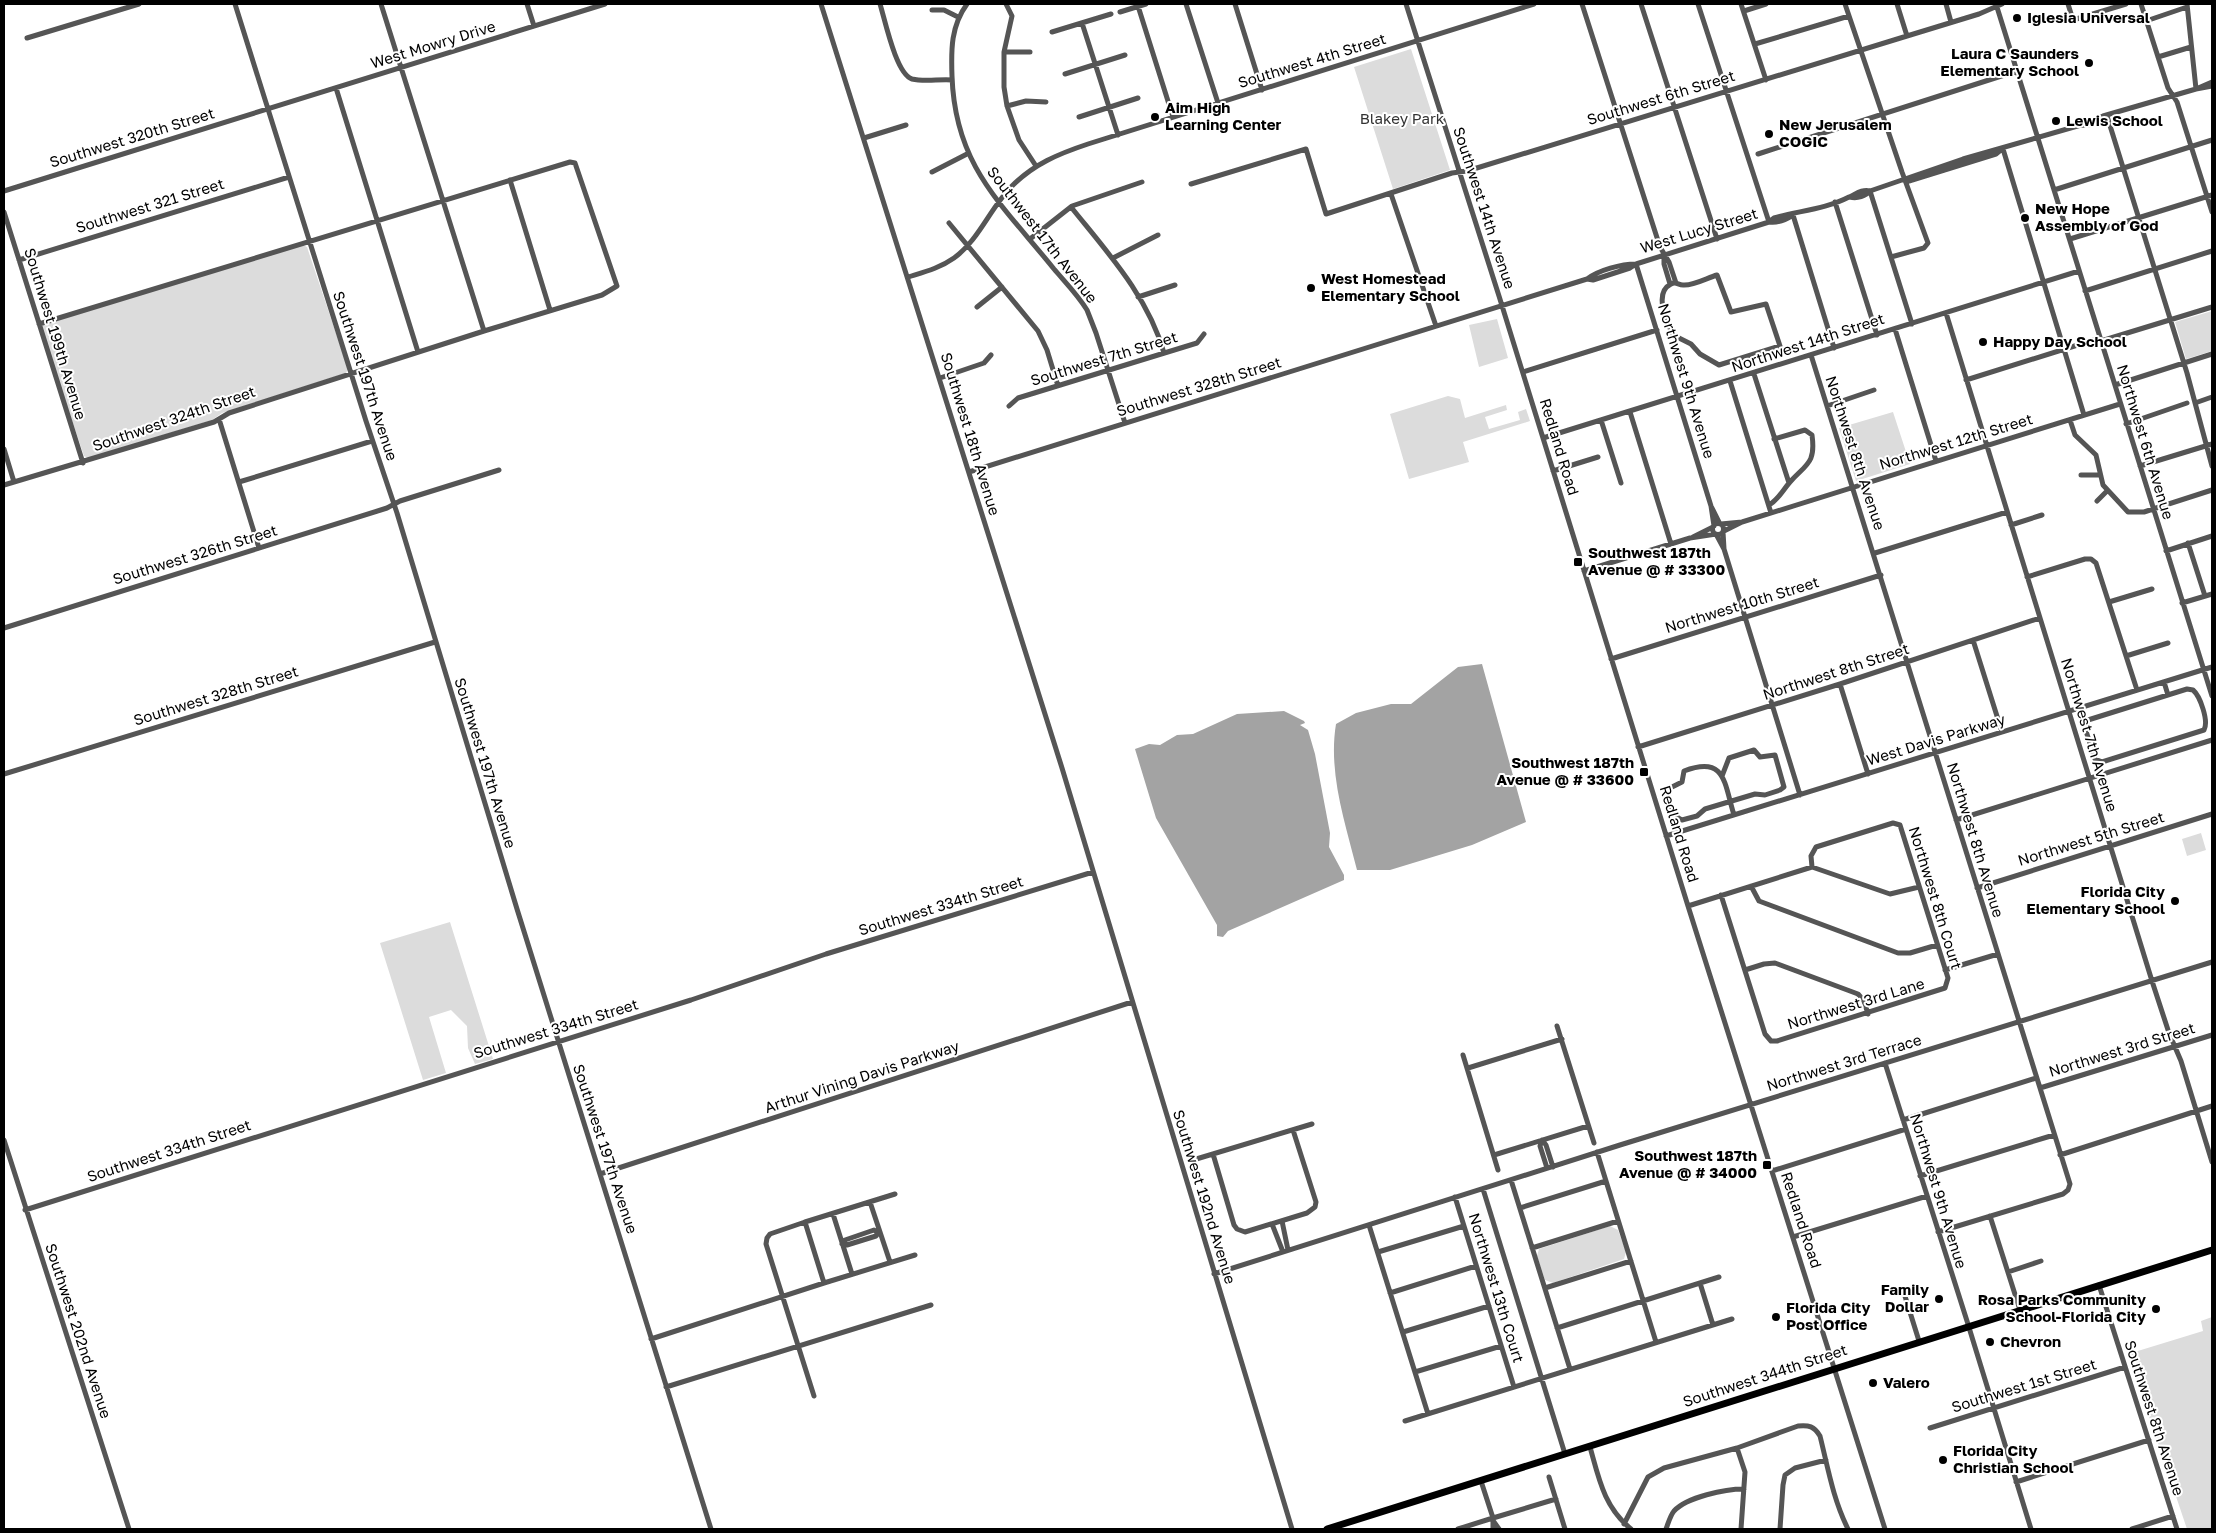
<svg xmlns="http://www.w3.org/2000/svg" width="2216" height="1533" viewBox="0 0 2216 1533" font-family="'Golos Text',sans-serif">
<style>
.green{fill:#dcdcdc}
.water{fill:#a3a3a3}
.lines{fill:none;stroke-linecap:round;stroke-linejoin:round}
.minor{stroke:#555;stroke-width:5}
.major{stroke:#000;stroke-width:7}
.poi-dot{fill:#000;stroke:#fff;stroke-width:2}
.labels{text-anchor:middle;stroke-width:4;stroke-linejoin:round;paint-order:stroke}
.poi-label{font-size:15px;font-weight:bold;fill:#000;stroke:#fff;text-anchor:start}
.street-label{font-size:15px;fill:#000;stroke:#fff}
.park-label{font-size:15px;fill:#333;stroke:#fff}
</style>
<rect width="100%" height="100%" fill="#fff"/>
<path class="green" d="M1411,49L1450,170L1393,189L1354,67Z
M301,244L307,247L348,369L346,373L222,413L212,420L88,458L84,456L40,325Z
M2212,311V351L2186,359L2175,322Z
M1497,319L1508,358L1479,367L1469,325Z
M1448,396L1460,399L1465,418L1506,405L1507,410L1485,417L1489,429L1520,420L1518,412L1526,409L1530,421L1463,442L1469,462L1409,479L1390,414Z
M1893,412L1910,464L1856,481L1839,428Z
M2201,833L2206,850L2187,856L2182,839Z
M450,922L493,1059L475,1064L468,1048L467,1026L451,1010L429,1017L446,1073L423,1080L380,943Z
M1610,1226L1618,1230L1626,1252L1624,1259L1553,1283L1545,1280L1537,1256L1539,1249Z
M2212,1317V1529H2187L2128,1354L2203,1331L2201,1321Z"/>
<path class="water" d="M1482,664L1526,822L1472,845L1390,870H1357C1345,822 1328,773 1336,724L1356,713L1391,704H1411L1458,667Z
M1284,711L1304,721L1305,723L1300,725L1308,730L1315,754L1330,833L1329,847L1344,875V880L1228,931L1223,937L1217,936V925L1156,818L1135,749L1149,744L1160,745L1177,735L1193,734L1237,714Z"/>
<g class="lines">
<path class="minor" d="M235,4L366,421L397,513L517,909L711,1529
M527,4L534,26
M821,4L1062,768L1292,1529
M880,4C885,20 896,74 912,79C924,82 939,79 952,80
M967,4C951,26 951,49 952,76C955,166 1001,203 1054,269C1065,282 1078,295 1087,310L1096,333L1125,423
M1006,4L1012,16L1004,52V87L1007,106L1019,140L1036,166
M1186,4L1218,103
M1235,4L1262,90
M1406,4L1499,296L1688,906L1885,1529
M1582,4L1660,247L1669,262L1676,283
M1641,4L1717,239
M1698,4L1769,222
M1741,4L1766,80
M1845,4L1902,172L1928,243L1924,248L1891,257
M1897,4L1907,36
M1946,4L1951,22
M1996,4L2212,696
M2068,4L2073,20L2126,4
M2141,4L2168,88L2177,102L2212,212
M2187,4L2196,89
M1138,6L1173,117
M932,10H944L958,17
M1744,11L1766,4
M1120,12L1146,4
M2146,21L2187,7
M1082,23L1118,135
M1052,32L1111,14
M27,38L139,4
M1755,44L1849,16
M1004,52H1030
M2158,57L2191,47
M1065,74L1125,55
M336,88L418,352
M2196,89L2212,82
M1007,106L1026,101L1046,102
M2107,116L2187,373L2212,466
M1079,117L1138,98
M2081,125C2091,126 2100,123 2107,116
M864,138L906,125
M2003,149L2084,415
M1758,154L2017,71
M932,172L967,154
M510,180L550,310
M1905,180L1909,181L1996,154L2002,149
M1191,184L1306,149L1326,214L1452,173L1467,171L1907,36L1979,14L2002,4
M2054,190L2212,140
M4,191L605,4
M1870,191L1912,324
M1391,194L1436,326
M1850,197C1857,199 1866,196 1870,191
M1835,202L1877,335
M1071,207C1107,252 1148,296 1164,353
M4,212L83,463
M1793,215L1834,348
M1769,222L1774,218C1798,211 1826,209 1849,197C1856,194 1862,189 1870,191L1963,159L2081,125L2103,116L2196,89L2212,86
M949,223L1038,331L1047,350L1058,386
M1030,239L1072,206L1142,182
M2070,239L2212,195
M1664,255V264L1670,284
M1113,258L1158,235
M19,260L289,177
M1636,264L1711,506L1720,524
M1717,275L1731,312L1766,304L1780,346L1719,365L1700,354L1691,344L1673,335C1667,322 1653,293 1671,284C1676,281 1678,285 1683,285C1693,286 1707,278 1717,275Z
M908,277C924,272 940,268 954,258C979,240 990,208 1012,186C1034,164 1058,154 1088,144L1534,4
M1587,279L1593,280L1630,268L1636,264
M2085,291L2212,251
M1138,297L1175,285
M977,307L1002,287
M1946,313L2152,981L2169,1033L2181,1061L2212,1162
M39,324L570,162L575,163L617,286L602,295L484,331
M1895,329L1936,461
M2101,341L2212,307
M1811,355L2070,1184L2068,1190L2063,1194L1938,1232
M1523,372L1657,330
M1754,374L1789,483
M940,378L984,363L991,355
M1966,380L2100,338
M1730,381L1771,513
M2115,385L2212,354
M2195,403L2212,397
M1009,406L1018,398L1197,343L1204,334
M1827,406L1874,390
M1630,412L1671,544
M219,419L259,548
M1601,420L1621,483
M2070,420L2075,435L2096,455L2103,485L2128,512H2144L2212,490
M2126,424L2187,403
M1543,438L2079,271
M4,449L14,482
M2140,466L2212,444
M1553,471L1598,457
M969,472L1587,279C1599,270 1621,264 1636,264L1769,222C1777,223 1786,220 1793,215
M2081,475H2100
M239,482L372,441
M4,485L214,422L229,413L484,331L381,4
M2097,501L2107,491
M1769,505C1779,499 1782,491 1790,482C1806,464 1816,464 1812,435L1805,430L1774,439
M1711,506L1714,526
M1712.5 529a5.5 5.5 0 1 1 11 0a5.5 5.5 0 1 1-11 0Z
M1721,524L1742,522L2120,404
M2011,525L2042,515
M1724,531L1742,522
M1723,532L1724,549
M1716,534L1724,549L1800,795
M1693,537L1713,527
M2188,543L2205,596
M2166,551L2212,536
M1875,553L2007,512
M1584,571L1690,538L1716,534
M2027,577L2085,559H2091L2096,563L2137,690
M2109,602L2152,589
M2182,603L2212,594
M4,628L387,508L400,501L499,470
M1973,640L2002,732
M2126,656L2168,643
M1611,659L1881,575
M2164,682L2168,695
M1840,684L1868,774
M2187,689L2193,690C2200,696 2209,721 2204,730L2102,762L2095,759L2085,728L2088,720Z
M1638,747L1840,684L2040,618
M4,774L435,642
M1722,776L1729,758L1754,750L1760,757L1775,755L1784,787L1780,790L1765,795L1755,794L1705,809L1697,816L1682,820C1672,816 1668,800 1668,789L1682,782L1684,771C1726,755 1724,783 1734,815
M1956,820L2212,740
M1666,836L2212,667
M1751,886L1759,901L1898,953H1910L1937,945
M1977,888L2212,814
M1721,895L1765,1034L1771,1041H1777L1945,988L1948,978L1900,825L1893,823L1816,847L1811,856L1812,867
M1688,906L1812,867L1890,894L1919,887
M1745,970L1764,964L1775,963L1858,994L1864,1001L1868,1014
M1945,970L1998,954
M1557,1026L1594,1143
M1463,1055L1498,1170
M1885,1063L1967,1321L2031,1529
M1468,1068L1562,1039
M2040,1088L2212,1035
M1903,1120L2036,1078
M4,1140L129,1529
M1597,1152L1656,1342
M1213,1154L1234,1225L1237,1229L1245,1232L1307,1213L1315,1207L1316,1202L1293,1130
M1494,1155L1588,1126
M2060,1155L2212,1106
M1193,1160L1312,1124
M1547,1168L1540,1146L1542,1140L1546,1145L1553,1167
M1772,1171L1906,1129
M600,1174L1132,1002
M1920,1176L2054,1135
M1511,1180L1570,1369
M1483,1189L1565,1454
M895,1194L805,1222L824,1283L915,1255
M1455,1197L1514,1387
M870,1202L890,1262
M1520,1208L1606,1181
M25,1210L691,1000L826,954L1093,872
M833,1214L852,1274
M1990,1216L2020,1310
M1282,1221L1288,1250
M805,1222L770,1234L767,1238L766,1244L814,1396
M1272,1224L1283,1252
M1369,1225L1428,1414
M1793,1237L1927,1196
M845,1243L847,1245L876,1236L879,1232
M842,1244L845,1240L874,1230L878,1233
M1532,1248L1618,1221
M1378,1252L1464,1226
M2008,1272L2041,1261
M1214,1274L1620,1145L2212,962
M1700,1283L1713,1325
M2099,1285L2177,1529
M1545,1288L1631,1261
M1390,1293L1476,1266
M1904,1293L1919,1341
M1557,1328L1719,1277
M1403,1332L1489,1306
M651,1339L824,1283
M1415,1372L1501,1346
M666,1387L931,1305
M1405,1421L1732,1319
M1930,1428L2125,1367
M1590,1447C1599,1479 1604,1507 1631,1529
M1737,1448L1745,1472L1741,1529
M1549,1477L1565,1529
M2016,1482L2149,1440
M1494,1522L1499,1529
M1624,1524L1648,1477L1664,1468L1737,1448L1798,1426C1809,1425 1814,1426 1820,1436C1828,1468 1833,1499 1848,1529
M1458,1529L1493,1518L1481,1481
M1493,1529V1518L1556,1499
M1666,1529C1668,1524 1670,1516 1674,1511C1687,1497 1725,1489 1744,1489
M1780,1529L1783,1485L1785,1475L1795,1468L1826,1460
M2132,1529L2173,1516"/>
<path class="major" d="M1327,1529L2212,1250"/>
</g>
<g class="poi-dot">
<circle cx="2017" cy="18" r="5"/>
<circle cx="2089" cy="63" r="5"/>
<circle cx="1155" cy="117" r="5"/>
<circle cx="2056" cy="121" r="5"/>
<circle cx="1769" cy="134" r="5"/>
<circle cx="2025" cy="218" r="5"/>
<circle cx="1311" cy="288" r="5"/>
<circle cx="1983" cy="342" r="5"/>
<rect x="1573" y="557" width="10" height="10" rx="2.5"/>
<rect x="1639" y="767" width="10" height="10" rx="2.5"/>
<circle cx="2175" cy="901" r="5"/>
<rect x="1762" y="1160" width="10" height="10" rx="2.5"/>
<circle cx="1939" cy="1299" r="5"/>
<circle cx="2156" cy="1309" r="5"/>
<circle cx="1776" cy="1317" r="5"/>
<circle cx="1990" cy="1342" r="5"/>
<circle cx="1873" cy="1383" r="5"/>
<circle cx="1943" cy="1460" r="5"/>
</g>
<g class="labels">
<g class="poi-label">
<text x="2027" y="23">Iglesia Universal</text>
<text x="2079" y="59" text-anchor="end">Laura C Saunders<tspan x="2079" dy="17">Elementary School</tspan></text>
<text x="1165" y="113">Aim High<tspan x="1165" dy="17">Learning Center</tspan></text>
<text x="2066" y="126">Lewis School</text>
<text x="1779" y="130">New Jerusalem<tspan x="1779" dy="17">COGIC</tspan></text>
<text x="2035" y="214">New Hope<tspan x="2035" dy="17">Assembly of God</tspan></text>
<text x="1321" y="284">West Homestead<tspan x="1321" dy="17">Elementary School</tspan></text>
<text x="1993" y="347">Happy Day School</text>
<text x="1588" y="558">Southwest 187th<tspan x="1588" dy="17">Avenue @ # 33300</tspan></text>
<text x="1634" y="768" text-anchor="end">Southwest 187th<tspan x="1634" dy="17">Avenue @ # 33600</tspan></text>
<text x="2165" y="897" text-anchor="end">Florida City<tspan x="2165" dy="17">Elementary School</tspan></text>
<text x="1757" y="1161" text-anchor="end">Southwest 187th<tspan x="1757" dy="17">Avenue @ # 34000</tspan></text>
<text x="1929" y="1295" text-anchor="end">Family<tspan x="1929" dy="17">Dollar</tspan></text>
<text x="2146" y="1305" text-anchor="end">Rosa Parks Community<tspan x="2146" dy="17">School-Florida City</tspan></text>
<text x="1786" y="1313">Florida City<tspan x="1786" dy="17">Post Office</tspan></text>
<text x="2000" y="1347">Chevron</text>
<text x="1883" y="1388">Valero</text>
<text x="1953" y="1456">Florida City<tspan x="1953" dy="17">Christian School</tspan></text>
</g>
<g class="street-label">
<text transform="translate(433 45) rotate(-17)" y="5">West Mowry Drive</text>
<text transform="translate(1312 61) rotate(-17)" y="5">Southwest 4th Street</text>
<text transform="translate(1661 98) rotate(-17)" y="5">Southwest 6th Street</text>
<text transform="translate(132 138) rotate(-17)" y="5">Southwest 320th Street</text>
<text transform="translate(150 206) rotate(-17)" y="5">Southwest 321 Street</text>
<text transform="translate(1484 208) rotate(72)" y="5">Southwest 14th Avenue</text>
<text transform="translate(1699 231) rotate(-17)" y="5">West Lucy Street</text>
<text transform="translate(1042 235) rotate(52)" y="5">Southwest 17th Avenue</text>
<text transform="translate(55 334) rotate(73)" y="5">Southwest 199th Avenue</text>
<text transform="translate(1808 343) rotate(-18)" y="5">Northwest 14th Street</text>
<text transform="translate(1104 359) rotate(-17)" y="5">Southwest 7th Street</text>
<text transform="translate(365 376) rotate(72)" y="5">Southwest 197th Avenue</text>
<text transform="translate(1686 381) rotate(73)" y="5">Northwest 9th Avenue</text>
<text transform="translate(1199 387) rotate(-17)" y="5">Southwest 328th Street</text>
<text transform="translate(174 419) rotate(-19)" y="5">Southwest 324th Street</text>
<text transform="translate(970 434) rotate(73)" y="5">Southwest 18th Avenue</text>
<text transform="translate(1956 442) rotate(-17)" y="5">Northwest 12th Street</text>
<text transform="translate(2145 442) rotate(73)" y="5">Northwest 6th Avenue</text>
<text transform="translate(1559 447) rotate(73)" y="5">Redland Road</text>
<text transform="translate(1855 453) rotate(72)" y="5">Northwest 8th Avenue</text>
<text transform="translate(195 555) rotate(-17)" y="5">Southwest 326th Street</text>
<text transform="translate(1742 605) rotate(-17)" y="5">Northwest 10th Street</text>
<text transform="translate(1836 672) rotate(-18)" y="5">Northwest 8th Street</text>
<text transform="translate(216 696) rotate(-17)" y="5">Southwest 328th Street</text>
<text transform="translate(2089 735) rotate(73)" y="5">Northwest 7th Avenue</text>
<text transform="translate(1936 740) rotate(-17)" y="5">West Davis Parkway</text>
<text transform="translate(485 763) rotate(73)" y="5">Southwest 197th Avenue</text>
<text transform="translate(1679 834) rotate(73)" y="5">Redland Road</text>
<text transform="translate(2091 839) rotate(-17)" y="5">Northwest 5th Street</text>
<text transform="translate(1975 840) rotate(73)" y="5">Northwest 8th Avenue</text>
<text transform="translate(1935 898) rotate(73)" y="5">Northwest 8th Court</text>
<text transform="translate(941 906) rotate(-17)" y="5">Southwest 334th Street</text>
<text transform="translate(1856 1004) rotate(-17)" y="5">Northwest 3rd Lane</text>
<text transform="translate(556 1029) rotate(-17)" y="5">Southwest 334th Street</text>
<text transform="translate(2122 1050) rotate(-17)" y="5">Northwest 3rd Street</text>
<text transform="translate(1844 1063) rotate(-17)" y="5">Northwest 3rd Terrace</text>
<text transform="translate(862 1077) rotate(-18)" y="5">Arthur Vining Davis Parkway</text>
<text transform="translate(605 1149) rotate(72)" y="5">Southwest 197th Avenue</text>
<text transform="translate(169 1151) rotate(-18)" y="5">Southwest 334th Street</text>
<text transform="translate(1938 1191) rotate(73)" y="5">Northwest 9th Avenue</text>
<text transform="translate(1204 1197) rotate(73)" y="5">Southwest 192nd Avenue</text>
<text transform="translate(1801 1220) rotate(72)" y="5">Redland Road</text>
<text transform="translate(1496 1288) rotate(73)" y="5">Northwest 13th Court</text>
<text transform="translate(78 1331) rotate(72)" y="5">Southwest 202nd Avenue</text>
<text transform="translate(1765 1376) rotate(-18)" y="5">Southwest 344th Street</text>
<text transform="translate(2024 1386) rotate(-17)" y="5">Southwest 1st Street</text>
<text transform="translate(2154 1418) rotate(72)" y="5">Southwest 8th Avenue</text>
</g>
<g class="park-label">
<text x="1402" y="124">Blakey Park</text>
</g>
</g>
<rect width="2216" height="1533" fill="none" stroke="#000000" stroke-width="10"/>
</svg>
